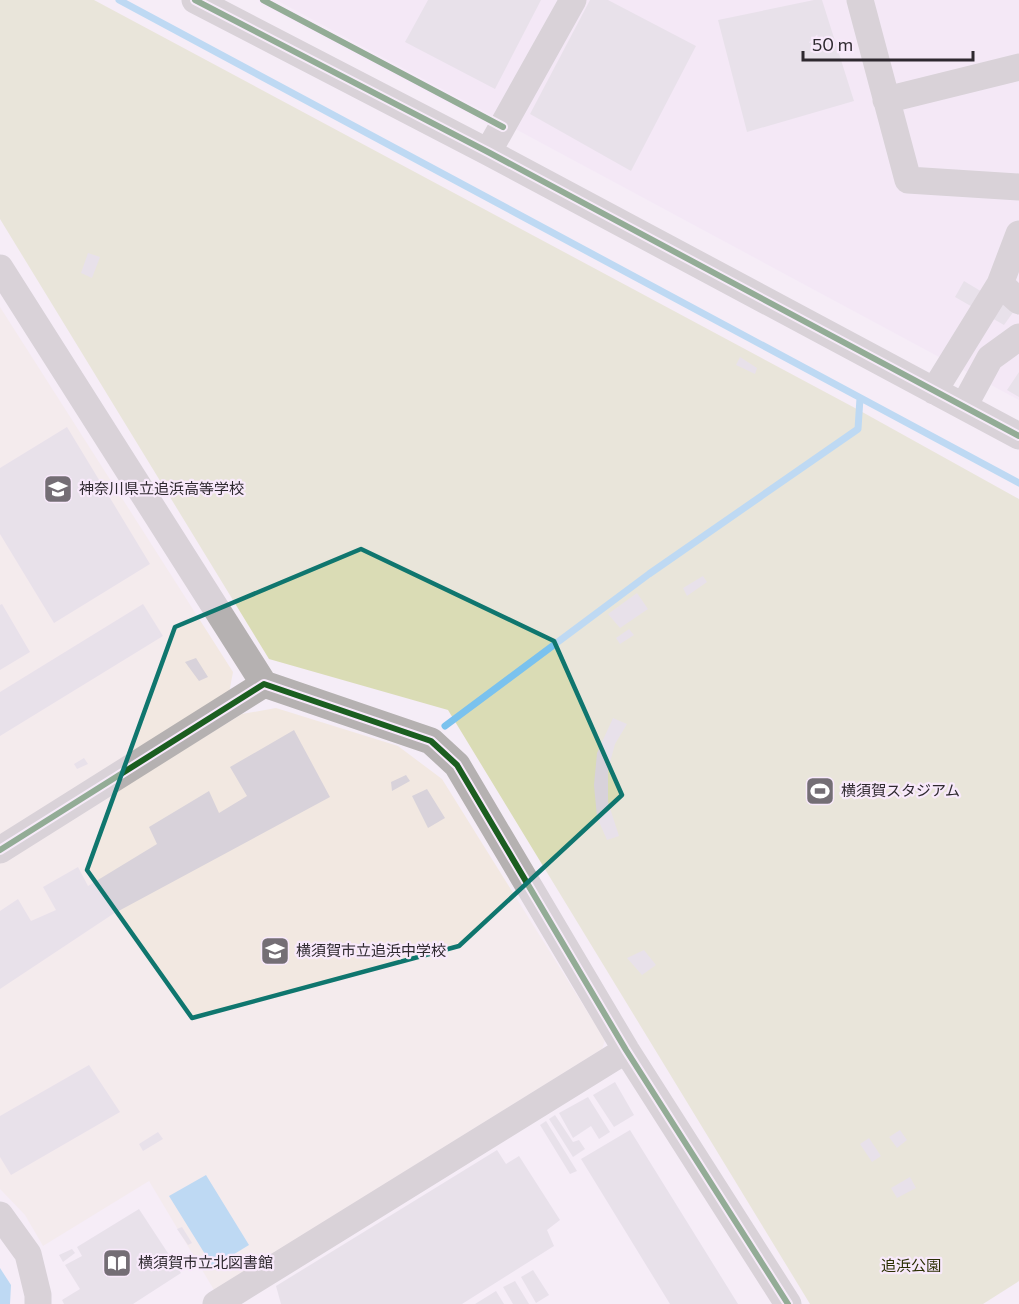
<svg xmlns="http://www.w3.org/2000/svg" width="1019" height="1304" viewBox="0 0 1019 1304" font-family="Commissioner,'Noto Sans JP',sans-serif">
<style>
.built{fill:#f1e3f4}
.education{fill:#f2e8e1}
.green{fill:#dadcb5}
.water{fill:#7ac2ee}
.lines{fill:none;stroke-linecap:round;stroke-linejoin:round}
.stream{stroke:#7ac2ee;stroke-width:7}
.building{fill:#d8d2da}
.path{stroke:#b6b2b5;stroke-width:4;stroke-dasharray:4.5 4.5;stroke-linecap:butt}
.minor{stroke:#b5b1b1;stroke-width:27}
.cycleway-casing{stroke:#f8e9fb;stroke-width:10}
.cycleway{stroke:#1b5e20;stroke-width:6}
.marked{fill:none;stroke:#0f766e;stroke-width:4.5;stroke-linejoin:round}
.labels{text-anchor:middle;stroke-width:4.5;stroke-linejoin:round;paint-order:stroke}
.poi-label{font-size:15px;fill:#2e292f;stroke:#f8e9fb;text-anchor:start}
.park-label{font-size:15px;fill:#2b2f03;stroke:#f8e9fb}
</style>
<rect width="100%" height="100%" fill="#f5edf7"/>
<path class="built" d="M276,0H1019V400Z"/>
<path class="education" d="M0,307L233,672L229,693L0,835Z
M276,708L398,746L442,779L605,1040L602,1049L214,1290L149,1181L43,1246L25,1215L0,1189V863L242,714Z"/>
<path class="green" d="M0,0H94L855,408L1019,499V1281L983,1304H810L448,710L269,659L0,219Z"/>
<path class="water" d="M206,1175L249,1245L213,1267L169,1196Z
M0,1268L11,1285L10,1304H0Z"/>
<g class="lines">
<path class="stream" d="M119,0L1019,483
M445,726L649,574L858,429L860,398"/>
</g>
<path class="building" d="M428,0H541L495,89L405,42Z
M590,0H608L696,46L631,171L530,114Z
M814,0H822L854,101L747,132L718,20Z
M88,253L100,257L92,278L81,273Z
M964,281L1014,311L1004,325L955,297Z
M740,357L757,368L755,374L736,365Z
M1019,372V397L1007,390Z
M67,427L150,564L54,623L0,534V468Z
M703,576L707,582L687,596L683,588Z
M637,593L648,609L620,628L608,614Z
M2,604L30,652L0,670V605Z
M143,604L163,636L0,736V692Z
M629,629L634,635L620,644L616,638Z
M196,658L208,677L199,681L185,662Z
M613,718L627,724L615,744L608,770V802L619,836L607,840L597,817L594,785L597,753Z
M294,730L330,797L113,914L0,989V911L18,899L31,921L56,910L43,887L78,867L88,886L157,844L149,827L209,791L219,813L247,796L230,767Z
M84,758L88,764L77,769L74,764Z
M406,775L410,781L392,791L391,782Z
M427,789L445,818L428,828L412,796Z
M644,950L656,965L642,975L627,958Z
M89,1065L120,1112L11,1175L0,1157V1116Z
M615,1082L634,1115L614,1127L593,1095Z
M588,1097L610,1132L599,1139L591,1126L573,1138L559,1113Z
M555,1115L573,1142L579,1140L585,1149L573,1157L549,1119Z
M546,1121L577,1171L570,1174L540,1125Z
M630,1130L738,1304H670L581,1159Z
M900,1130L907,1140L897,1148L889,1137Z
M158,1132L163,1139L143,1151L139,1144Z
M869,1138L881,1156L872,1162L860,1144Z
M497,1150L506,1164L519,1156L560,1220L547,1230L554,1246L462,1304H281L276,1286Z
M910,1177L916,1188L897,1198L891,1188Z
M139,1209L181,1273L133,1304H64L62,1300L80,1289L65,1265L82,1256L77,1247Z
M182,1227L192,1243L188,1245L177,1229Z
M72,1249L75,1253L63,1262L59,1255Z
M533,1270L549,1295L536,1303L521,1277Z
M515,1281L529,1304H513L503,1287Z
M496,1291L504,1304H475Z"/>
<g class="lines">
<path class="path" d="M263,0L482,116"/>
<path class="minor" d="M195,0L488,152L1019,436
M860,0L908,180L1019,187
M886,100L1019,67
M488,152L573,0
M1019,234L1000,284L1019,301
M0,268L264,684
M934,391L1000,284
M964,406L990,358L1019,337
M0,850L264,684L431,741L457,765L626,1050L788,1304
M0,1215L28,1254L38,1295V1304
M216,1304L626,1050"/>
<g class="cycleway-casing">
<path id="cycleway" d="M195,0L488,152L1019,436
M263,0L503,127
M0,850L264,684L431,741L457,765L626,1050L788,1304"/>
</g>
<use href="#cycleway" class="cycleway"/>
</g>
<path d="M0 0H1019V1304H0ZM361,549L554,641L622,795L459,946L192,1018L87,870L175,627Z" fill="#f5edf7" fill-opacity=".55" fill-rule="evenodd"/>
<path class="marked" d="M361,549L554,641L622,795L459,946L192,1018L87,870L175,627Z"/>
<defs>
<g id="school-square" transform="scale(1.5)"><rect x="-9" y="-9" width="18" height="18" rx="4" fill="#746e75" stroke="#f8e9fb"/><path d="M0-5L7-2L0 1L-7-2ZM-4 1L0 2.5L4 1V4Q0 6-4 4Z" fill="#fff"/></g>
<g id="stadium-square" transform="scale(1.5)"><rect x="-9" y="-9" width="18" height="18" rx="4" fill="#746e75" stroke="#f8e9fb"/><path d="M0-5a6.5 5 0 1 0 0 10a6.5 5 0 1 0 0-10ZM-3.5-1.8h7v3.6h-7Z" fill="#fff"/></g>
<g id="library-square" transform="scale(1.5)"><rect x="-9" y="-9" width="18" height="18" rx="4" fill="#746e75" stroke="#f8e9fb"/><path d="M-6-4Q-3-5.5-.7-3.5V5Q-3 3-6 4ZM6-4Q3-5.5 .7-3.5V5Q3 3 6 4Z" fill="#fff"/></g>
</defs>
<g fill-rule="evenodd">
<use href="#school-square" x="58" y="489"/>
<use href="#stadium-square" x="820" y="791"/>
<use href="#school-square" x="275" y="951"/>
<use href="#library-square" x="117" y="1263"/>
</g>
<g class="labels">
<g class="poi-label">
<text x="79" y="494">神奈川県立追浜高等学校</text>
<text x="841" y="796">横須賀スタジアム</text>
<text x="296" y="956">横須賀市立追浜中学校</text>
<text x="138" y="1268">横須賀市立北図書館</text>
</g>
<g class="park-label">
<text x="911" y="1271">追浜公園</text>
</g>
</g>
<path d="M803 51v9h170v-9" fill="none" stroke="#2e292f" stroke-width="3"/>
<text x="812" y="51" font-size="18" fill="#2e292f" stroke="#f8e9fb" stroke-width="4.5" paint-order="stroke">50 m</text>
</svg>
